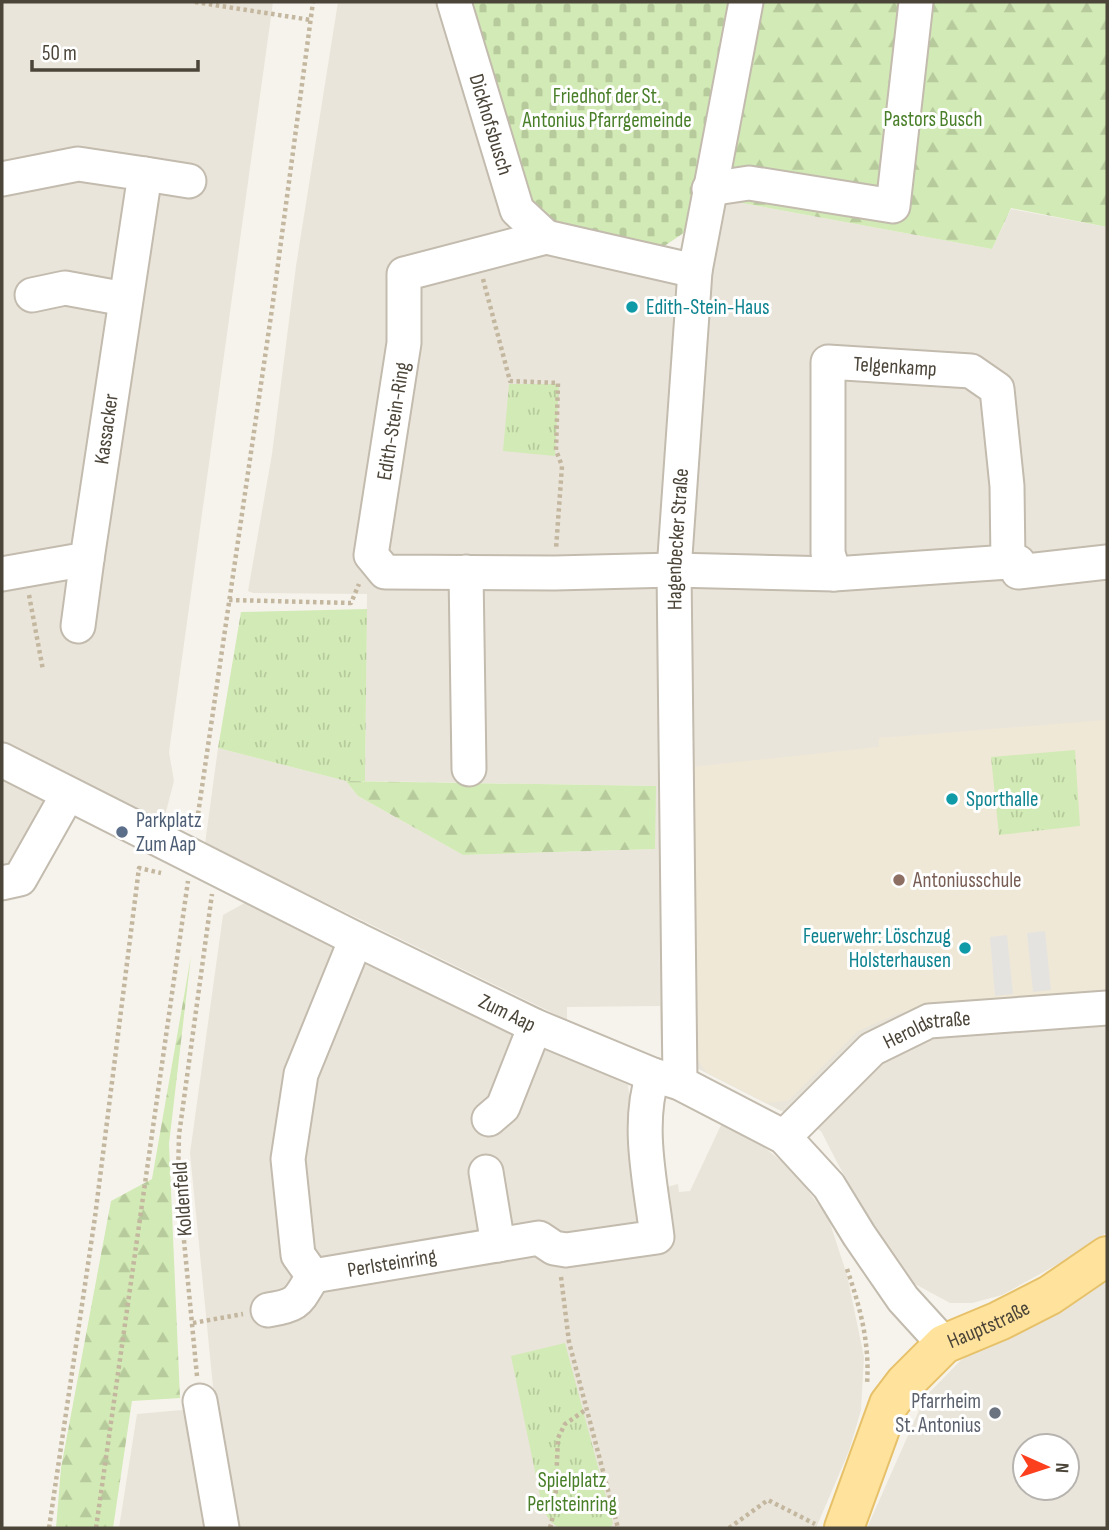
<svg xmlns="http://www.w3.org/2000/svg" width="1109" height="1530" viewBox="0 0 1109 1530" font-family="'Sofia Sans Condensed',sans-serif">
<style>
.residential{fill:#eae5da;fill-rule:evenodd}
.education{fill:#efe8d6}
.grass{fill:url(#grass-tufts)}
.forest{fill:url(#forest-firs)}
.cemetery{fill:url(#cemetery-stones)}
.parking{fill:#e5e3e0}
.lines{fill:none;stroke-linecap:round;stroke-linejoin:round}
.minor-casing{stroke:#c2bbae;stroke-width:37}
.major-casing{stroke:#e6c16a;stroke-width:42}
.path{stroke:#c4b79f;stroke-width:4.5;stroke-dasharray:3.5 3.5;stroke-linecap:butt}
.minor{stroke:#fff;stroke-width:33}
.major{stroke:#ffe39c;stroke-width:38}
.culture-dot{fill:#0f9aa8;stroke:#fff;stroke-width:2.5}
.service-dot{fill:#5c6f8a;stroke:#fff;stroke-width:2.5}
.education-dot{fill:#8d6e63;stroke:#fff;stroke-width:2.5}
.worship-dot{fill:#6b7280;stroke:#fff;stroke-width:2.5}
.labels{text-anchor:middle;stroke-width:6;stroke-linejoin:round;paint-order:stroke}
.park-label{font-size:21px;fill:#4a7f2a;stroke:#fff}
.street-label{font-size:21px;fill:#4b4439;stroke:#fff}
.culture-label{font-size:21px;fill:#0d838f;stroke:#fff;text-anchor:start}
.service-label{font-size:21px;fill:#4e5e75;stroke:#fff;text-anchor:start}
.education-label{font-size:21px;fill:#785e54;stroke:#fff;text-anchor:start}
.worship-label{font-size:21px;fill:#5b616d;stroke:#fff;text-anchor:end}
</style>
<defs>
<pattern id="grass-tufts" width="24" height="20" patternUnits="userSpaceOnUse" patternTransform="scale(1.75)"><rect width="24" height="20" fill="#d2eab5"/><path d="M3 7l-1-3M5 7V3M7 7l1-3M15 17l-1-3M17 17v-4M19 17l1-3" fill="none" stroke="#b6ca9c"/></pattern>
<pattern id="forest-firs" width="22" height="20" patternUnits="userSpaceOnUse" patternTransform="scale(1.75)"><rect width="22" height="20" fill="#d2eab5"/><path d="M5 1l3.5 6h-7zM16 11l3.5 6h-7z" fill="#b6ca9c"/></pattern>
<pattern id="cemetery-stones" width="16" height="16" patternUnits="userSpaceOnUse" patternTransform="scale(1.75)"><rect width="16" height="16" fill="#d2eab5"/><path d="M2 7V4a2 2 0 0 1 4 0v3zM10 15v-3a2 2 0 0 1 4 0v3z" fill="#b6ca9c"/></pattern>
</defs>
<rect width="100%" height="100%" fill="#f6f3ec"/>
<path class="residential" d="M2,2H273L169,752L174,781L162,827L63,780L14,868L2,871Z
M338,2H446L510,220L704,283L720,199L992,249L1011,209L1107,227V1232L1087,1248L1002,1295L972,1303H950L915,1284L886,1246L839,1166L821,1131L661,1050L660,1006L567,1007V1020L205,844L218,748L346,781L358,796L463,855L655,849V786L365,781L367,594L253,593L248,591L272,454L296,266Z
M250,900L628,1085L645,1218L663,1188L678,1184L679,1192L690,1191L722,1123L760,1144L795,1172L829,1220L847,1275L864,1357L861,1410L849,1451L816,1528H119L137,1414L215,1407L190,1153L223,915Z
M1107,1272V1528H867L925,1397L961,1360ZM1025,1446H1067V1488H1025Z"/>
<path class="education" d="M1107,720V991L901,1012L858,1031L789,1100L767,1103L706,1072L693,1052L691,767L879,747V738Z"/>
<path class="grass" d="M509,384H559L555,456L503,451Z
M367,609L365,781H346L218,748L241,612Z
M1075,750L1080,826L999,835L991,757Z
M565,1343L613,1523L611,1527L559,1528L551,1522L543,1510L511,1356Z"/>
<path class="forest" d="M757,2H1107V227L1011,208L992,249L720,199Z
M346,781L656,786L655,849L463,855L358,796Z
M191,956L169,1144L180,1398L132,1401L113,1528H56L61,1468L111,1201L152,1179Z"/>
<path class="cemetery" d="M464,2H735L694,226L657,251L544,220L523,200Z"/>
<path class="parking" d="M1045,931L1051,990L1033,992L1027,933Z
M1007,935L1013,994L995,996L990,937Z"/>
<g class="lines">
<g class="minor-casing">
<g id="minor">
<path id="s1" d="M454,2L517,210L546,237"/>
<path d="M145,174L189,181"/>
<path d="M2,179L78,164L145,174L87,559L2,574"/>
<path d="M709,189L749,183L893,206L916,2"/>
<path d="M695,271L546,237L404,274V343L371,555L385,572L555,573L674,570L834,574L1008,562H1018V572L1107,562"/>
<path d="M32,295L65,288L125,299"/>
<path d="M466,572L469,769"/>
<path id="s2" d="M834,574L828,553V362L971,371L997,389L1007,486L1008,562"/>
<path d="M78,626L87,559"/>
<path id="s3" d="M2,760L356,939L535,1026L653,1075L680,1083L784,1137L829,1186L859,1235L903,1299L944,1344"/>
<path d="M2,883L20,879L68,794"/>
<path id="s4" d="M356,939L301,1074L288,1159L298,1255L313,1276L539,1238L554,1248L566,1250L657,1237C651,1185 636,1125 653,1075"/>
<path id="s5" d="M680,1083L674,570L695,271L746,2"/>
<path d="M489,1119L503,1107L535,1026"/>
<path id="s6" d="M784,1137L872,1049L929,1021L1107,1008"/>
<path d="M486,1172L498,1245"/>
<path d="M268,1310C299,1305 297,1302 313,1276"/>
<path d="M200,1401L222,1528"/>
</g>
</g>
<g class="major-casing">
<g id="major">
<path id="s7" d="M844,1528L889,1404L905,1383L944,1344L999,1321L1050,1295L1107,1256"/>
</g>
</g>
<path class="path" d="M195,2L311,20
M483,279L510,381L558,383L556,450L562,466L556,549
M29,595L43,670
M229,600L351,603L359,584
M196,828L272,309L313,2
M847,1269C860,1307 870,1343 867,1384
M561,1277L569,1342L618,1528
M193,1323L243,1314
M197,1376L178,1178L179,1135L212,894
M49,1528L95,1217L139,868L161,873
M96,1528L188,881
M550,1528L555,1508L558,1438L565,1424L587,1409
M729,1528L768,1500L815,1524"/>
<use href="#minor" class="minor"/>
<use href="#major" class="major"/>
</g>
<g class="culture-dot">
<circle cx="632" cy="307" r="7"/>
<circle cx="952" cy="799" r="7"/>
<circle cx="965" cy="948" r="7"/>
</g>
<circle class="service-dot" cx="122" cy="832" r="7"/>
<circle class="education-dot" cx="899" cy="880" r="7"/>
<circle class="worship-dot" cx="995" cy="1413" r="7"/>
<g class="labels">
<g class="park-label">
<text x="607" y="103">Friedhof der St.<tspan x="607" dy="24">Antonius Pfarrgemeinde</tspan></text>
<text x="933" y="126">Pastors Busch</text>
<text x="572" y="1487">Spielplatz<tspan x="572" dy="24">Perlsteinring</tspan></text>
</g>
<g class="street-label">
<text dy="7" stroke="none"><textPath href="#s1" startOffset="128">Dickhofsbusch</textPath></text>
<text dy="7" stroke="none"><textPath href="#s2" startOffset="280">Telgenkamp</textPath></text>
<text transform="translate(393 421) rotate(-81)" y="7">Edith-Stein-Ring</text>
<text transform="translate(106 429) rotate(-82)" y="7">Kassacker</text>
<text dy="7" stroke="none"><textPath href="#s5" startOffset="544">Hagenbecker Straße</textPath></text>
<text dy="7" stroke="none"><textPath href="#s3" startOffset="565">Zum Aap</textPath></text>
<text dy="7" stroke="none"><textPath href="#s6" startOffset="184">Heroldstraße</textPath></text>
<text transform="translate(182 1199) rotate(-94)" y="7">Koldenfeld</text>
<text dy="7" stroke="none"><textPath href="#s4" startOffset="434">Perlsteinring</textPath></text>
<text dy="7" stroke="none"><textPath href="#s7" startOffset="262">Hauptstraße</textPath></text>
</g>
<g class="culture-label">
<text x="646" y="314">Edith-Stein-Haus</text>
<text x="966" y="806">Sporthalle</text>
<text x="951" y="943" text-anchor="end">Feuerwehr: Löschzug<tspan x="951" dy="24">Holsterhausen</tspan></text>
</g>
<g class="service-label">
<text x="136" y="827">Parkplatz<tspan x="136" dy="24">Zum Aap</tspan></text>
</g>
<g class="education-label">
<text x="913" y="887">Antoniusschule</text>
</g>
<g class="worship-label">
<text x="981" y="1408">Pfarrheim<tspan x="981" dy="24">St. Antonius</tspan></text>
</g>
</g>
<rect width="1109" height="1530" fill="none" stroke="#4b4439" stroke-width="7"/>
<g transform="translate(1046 1467) rotate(93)"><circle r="33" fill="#ffffff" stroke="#b7b4b0" stroke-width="2"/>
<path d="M0-5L12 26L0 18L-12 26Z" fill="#fc3f1d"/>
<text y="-10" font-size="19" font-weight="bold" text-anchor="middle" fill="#4b4439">N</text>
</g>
<path d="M32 60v10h166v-10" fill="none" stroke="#4b4439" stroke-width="3.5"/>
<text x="42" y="60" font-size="21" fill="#4b4439" stroke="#ffffff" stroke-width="5" paint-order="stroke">50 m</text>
</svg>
